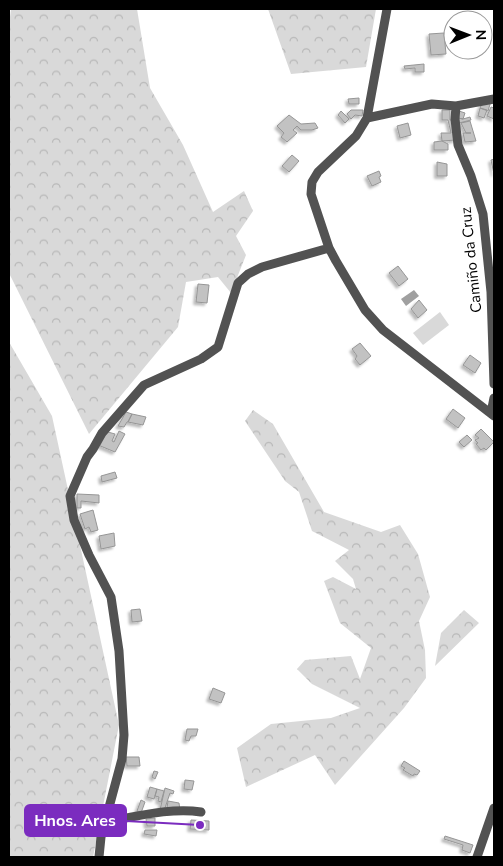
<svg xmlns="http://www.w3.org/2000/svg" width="503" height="866" viewBox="0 0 503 866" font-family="'Nunito Sans',sans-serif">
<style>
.grass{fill:#d9d9d9}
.forest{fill:url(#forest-crowns)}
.water{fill:#a0a0a0}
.building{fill:#c2c2c2;stroke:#969696;filter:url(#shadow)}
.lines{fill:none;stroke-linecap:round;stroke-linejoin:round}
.minor{stroke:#525252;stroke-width:9}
.labels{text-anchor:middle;stroke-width:4;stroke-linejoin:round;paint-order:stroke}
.street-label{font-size:15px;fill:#000;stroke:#fff}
.leader{fill:none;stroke:#7b2cbf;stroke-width:2}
.callout-dot{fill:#7b2cbf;stroke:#fff;stroke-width:2}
.callout{fill:#7b2cbf;stroke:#7b2cbf;stroke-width:2}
.callout-label{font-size:16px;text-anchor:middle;font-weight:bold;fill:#fff}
</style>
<defs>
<pattern id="forest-crowns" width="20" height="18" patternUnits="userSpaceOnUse" patternTransform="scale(1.25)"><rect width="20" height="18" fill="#d9d9d9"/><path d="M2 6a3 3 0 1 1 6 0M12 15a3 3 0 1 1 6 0" fill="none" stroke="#b8b8b8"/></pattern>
<filter id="shadow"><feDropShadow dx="-2.5" dy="2.5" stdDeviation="1" flood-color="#0004"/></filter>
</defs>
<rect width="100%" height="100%" fill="#fff"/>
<path class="grass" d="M440,312L449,325L423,345L413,333Z"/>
<path class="forest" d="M11,9H137L150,88L183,145L213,212L244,191L253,211L236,236L246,255L231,293L218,277L186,282L178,327L89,434L9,273V25Z
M268,9H376L366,67L291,74Z
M9,342L52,416L119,725L93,857H10L9,855Z
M253,410L273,424L324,512L381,532L400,525L418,554L430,597L419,621L425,650L426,678L404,708L335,785L315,755L246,787L237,748L271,724L331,718L360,708L312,684L297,669L305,660L351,656L360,679L371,648L340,623L324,581L333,577L356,589L353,579L335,561L349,550L312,531L299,492L285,481L245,421Z
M464,610L479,623L435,666L441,633Z"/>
<path class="water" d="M414,290L419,296L406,306L401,299Z"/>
<path class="building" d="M444,33L446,54L431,55L429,34Z
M424,64V72H415V68L405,69L404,66Z
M359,98V104H349L348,99Z
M483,101H491L488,111L480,108Z
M491,107L494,108V119L487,116Z
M480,108L487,110L484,118L478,116Z
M351,110H363L362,116L355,115L351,119L347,114Z
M442,110H450V120H452L456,140L442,141L441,133H451L448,120H442Z
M341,111L349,119L345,123L338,115Z
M459,111L465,113L463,119L458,118Z
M289,115L301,124L315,123L318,128L312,130H301L297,126L293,130L297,133L287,142L281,137L284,133L277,126Z
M470,117L471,120L459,123L458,118L463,119Z
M470,121L476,141L465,142L463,133H471H466L461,123Z
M408,123L411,135L400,138L397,126Z
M442,141L448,144V150H434V142Z
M292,155L299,161L289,172L282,166Z
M494,159V174L491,160Z
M437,162L447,164V176H437Z
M379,171L381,176L379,177L381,182L372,186L367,176Z
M398,266L408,279L399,286L389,273Z
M198,284L209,285L207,303L196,302Z
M419,300L427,310L418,318L411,309Z
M360,343L371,356L360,365L355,359L357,356L352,349Z
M470,355L481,363L475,373L463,365Z
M453,409L465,418L458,428L446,419Z
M126,412L132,414L128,422H127L124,427L118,426Z
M132,414L146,417L143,425L128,422Z
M481,429L494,442L486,450L484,448L481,450L476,444L478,443L475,440L479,438L475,435Z
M119,431L125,434L115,452L98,445L108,432L115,434L112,441L114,442Z
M467,435L472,440L464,447L459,442Z
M115,472L117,478L102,482L101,476Z
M77,494L99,495V503L81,501V508H77Z
M93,510L98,530L91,532L89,527L85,529L80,514Z
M114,533L115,546L101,549L99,536Z
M140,609L142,621L132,622L131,610Z
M213,688L225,693L221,703L209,699Z
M187,729H198L196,736H191L189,741L185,740Z
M126,757H139L140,766H127Z
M404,761L420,771L417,775L414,774L413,776L403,770L405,768L401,766Z
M154,771L158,772L155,779L152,777Z
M185,780L194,781L192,790L184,789Z
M150,787L157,789L154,799L147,797Z
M165,788L174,791L173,794L170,793L165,808L160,810Z
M157,789L164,791L161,802L158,801L159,797L155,796Z
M141,800L145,802L141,813L137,811Z
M168,801L179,803L180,810L167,808Z
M155,818V826H147L146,819Z
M191,820L209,821V830L190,829Z
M145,830H157L156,836L144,834Z
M445,836L473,845L470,853L462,850L463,845L444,839Z"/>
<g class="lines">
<path class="minor" d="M387,9L367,118L356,136L318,172L312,182L311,194L329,248L336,261L365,310L383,330L494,416
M456,106L455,119L458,145L471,176L483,214L491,292L494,384
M367,118L432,104L456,106L494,99
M491,413L494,398
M104,822C134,817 171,807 201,812
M99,857L101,837L122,759L124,735L119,651L111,597L89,555L74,520L70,496L87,457L93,449L102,433L144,385L201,359L218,347L238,283L248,274L262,267L329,248
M477,857L494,808"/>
</g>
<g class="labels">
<g class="street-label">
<text transform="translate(471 260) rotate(-96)" y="5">Camiño da Cruz</text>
</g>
</g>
<path class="leader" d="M200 825L126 821"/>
<circle class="callout-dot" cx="200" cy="825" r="5"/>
<rect class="callout" x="25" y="805" width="101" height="31" rx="5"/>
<g class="callout-label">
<text x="75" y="826">Hnos. Ares</text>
</g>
<rect width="503" height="866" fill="none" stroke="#000000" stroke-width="20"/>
<g transform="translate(468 35) rotate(89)"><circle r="24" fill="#ffffff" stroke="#999999"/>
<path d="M0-4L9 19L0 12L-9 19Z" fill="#000000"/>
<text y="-8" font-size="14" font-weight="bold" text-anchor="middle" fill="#000000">N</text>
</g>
</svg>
